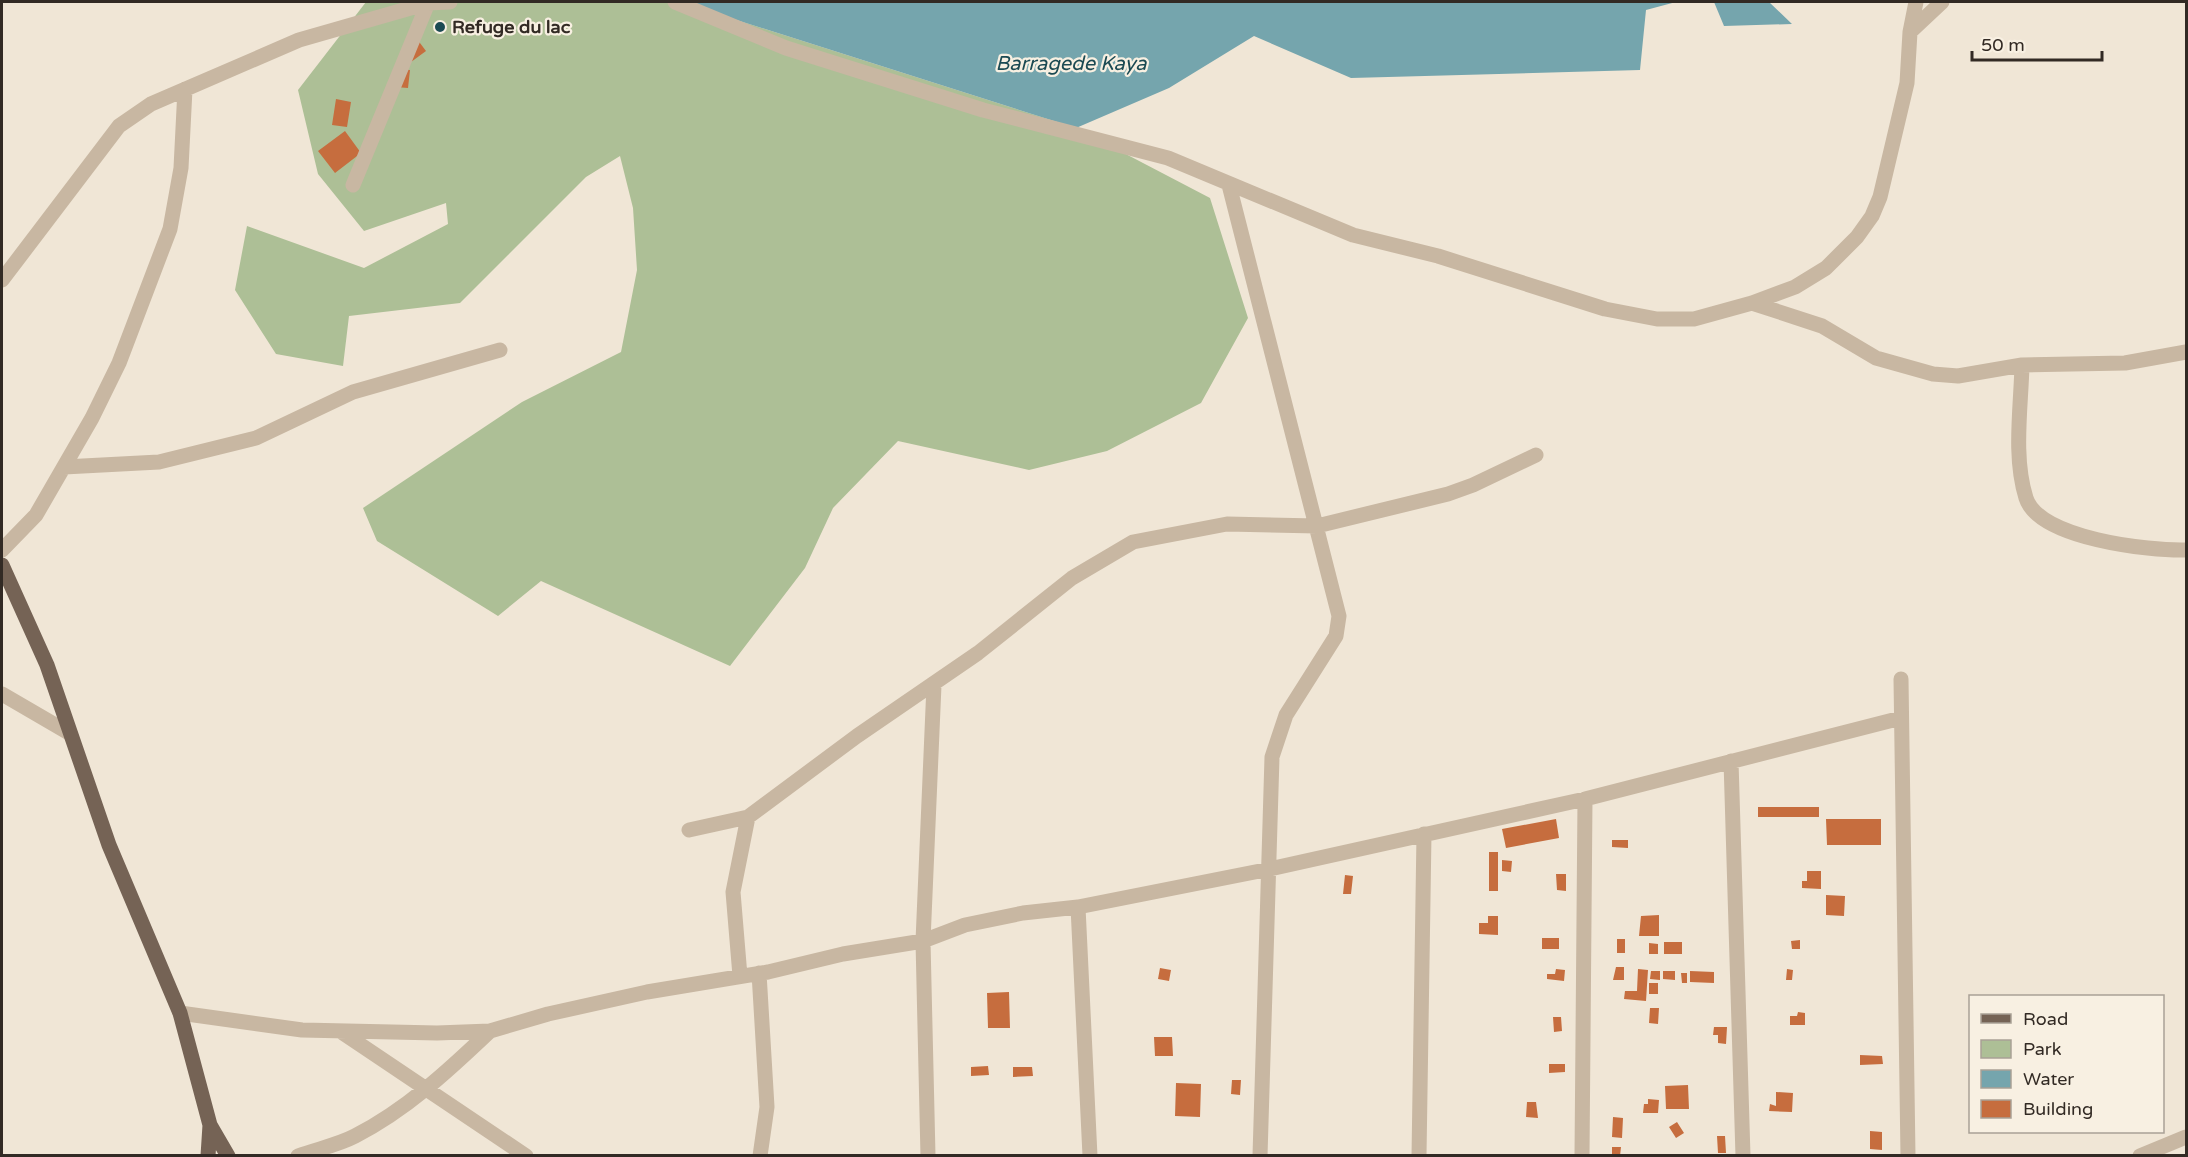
<svg xmlns="http://www.w3.org/2000/svg" width="2188" height="1157" viewBox="0 0 2188 1157" font-family="'Varela Round',sans-serif">
<style>
.green{fill:#adbf96}
.water{fill:#75a5ad}
.building{fill:#c66d3e}
.lines{fill:none;stroke-linecap:round;stroke-linejoin:round}
.minor{stroke:#c8b7a2;stroke-width:15}
.major{stroke:#756355;stroke-width:15}
.poi-dot{fill:#1b4a53;stroke:#f8f0e2;stroke-width:2}
.labels{text-anchor:middle;stroke-width:4.5;stroke-linejoin:round;paint-order:stroke}
.poi-label{font-size:18px;font-weight:bold;fill:#322a24;stroke:#f8f0e2;text-anchor:start}
.water-label{font-size:20px;font-style:italic;fill:#1b4a53;stroke:#f8f0e2}
</style>
<rect width="100%" height="100%" fill="#f0e6d6"/>
<path class="green" d="M366,2H680L1076,128L1210,198L1248,318L1201,403L1107,451L1029,470L898,441L833,508L805,568L730,666L541,581L498,616L377,541L363,508L522,402L621,352L637,270L633,208L620,156L586,177L460,303L349,316L343,366L276,354L235,290L247,226L364,268L448,224L446,203L364,231L318,174L298,90Z"/>
<path class="water" d="M680,2H1676L1646,10L1640,70L1351,78L1254,36L1169,88L1076,128Z
M1714,2H1769L1792,24L1724,26Z"/>
<path class="building" d="M417,39L426,51L411,62Z
M396,69L410,70L408,88L395,87Z
M336,99L351,102L347,127L332,125Z
M345,131L361,153L335,173L318,151Z
M1758,807H1819V817H1758Z
M1556,819L1559,838L1506,848L1502,829Z
M1826,819H1881V845H1827Z
M1612,840H1628V848L1612,847Z
M1489,852H1498V891H1489Z
M1502,860L1512,861L1511,872L1502,871Z
M1807,871H1821V889L1802,888V881H1807Z
M1556,874H1566V891L1557,890Z
M1345,875L1353,876L1351,894H1343Z
M1826,895L1845,896L1844,916L1826,915Z
M1659,915V936H1639L1641,916Z
M1488,916H1498V935L1479,934V923H1488Z
M1542,938H1559V949H1542Z
M1617,939H1625V953H1617Z
M1800,940V949H1792L1791,941Z
M1664,942H1682V954H1664Z
M1649,943L1658,944V954H1649Z
M1616,967H1624V980H1613Z
M1160,968L1171,970L1169,981L1158,979Z
M1556,969L1565,970L1564,981L1547,979V974H1555Z
M1638,969L1648,970L1646,1001L1624,999L1625,991H1637Z
M1787,969L1793,970L1792,980H1786Z
M1651,971H1660V980L1650,979Z
M1663,971H1675V980L1663,979Z
M1690,971L1714,972V983L1690,982Z
M1681,973H1687V983H1682Z
M1649,983H1658V994H1649Z
M1009,992L1010,1028H988L987,993Z
M1650,1008H1659L1658,1024L1649,1023Z
M1798,1012L1805,1013V1025H1790V1016H1797Z
M1553,1017H1561L1562,1031L1554,1032Z
M1714,1027H1727L1726,1044L1718,1043V1035H1713Z
M1154,1037H1172L1173,1056H1155Z
M1860,1055L1882,1056L1883,1064L1860,1065Z
M1549,1064H1565V1072L1549,1073Z
M988,1066L989,1075L971,1076V1067Z
M1013,1067H1032L1033,1076L1013,1077Z
M1232,1080H1241L1240,1095L1231,1094Z
M1176,1083L1201,1084L1200,1117L1175,1116Z
M1688,1085L1689,1109H1666L1665,1086Z
M1776,1092L1793,1093L1792,1112L1769,1111L1770,1104L1776,1106Z
M1648,1099L1659,1100L1658,1113H1643L1644,1104H1648Z
M1527,1102H1536L1538,1118L1526,1117Z
M1613,1117L1623,1118L1622,1138L1612,1137Z
M1677,1122L1684,1133L1676,1138L1669,1127Z
M1870,1131L1882,1132V1150L1870,1149Z
M1717,1136H1725L1726,1153H1718Z
M1612,1147H1621L1620,1156H1612Z"/>
<g class="lines">
<path class="minor" d="M675,2L786,48L983,110L1168,158L1353,235L1438,256L1605,309L1657,319H1694L1752,303L1795,287L1826,268L1857,237L1872,216L1880,197L1907,83L1910,32L1916,2
M1910,32L1942,2
M353,185L428,3
M1229,185L1339,616L1336,636L1286,715L1272,757L1260,1156
M2,280L119,126L151,104L299,40L428,3L450,2
M1752,303L1822,326L1876,358L1933,374L1958,376L2022,365L2125,363L2186,352
M2022,365C2021,407 2013,457 2026,498C2039,539 2150,551 2186,550
M64,467L159,462L256,438L353,392L500,350
M2,550L36,515L92,418L119,363L170,229L181,168L185,89
M1901,679L1908,1156
M2,694L69,733
M1731,761L1743,1156
M689,830L748,817L857,736L978,653L1072,578L1133,542L1227,524L1317,526L1448,494L1473,485L1536,455
M1078,907L1090,1156
M759,973L767,1107L760,1156
M740,976L733,892L748,817
M180,1013L302,1030L437,1033L490,1031L548,1014L647,992L768,972L843,954L923,941L965,925L1023,913L1078,907L1270,869L1585,799L1901,718
M340,1031L526,1156
M298,1156C317,1149 338,1145 355,1136C406,1110 449,1070 490,1031
M928,1156L923,941L934,685
M1419,1156L1424,834
M1582,1156L1585,799
M2140,1156L2186,1137"/>
<path class="major" d="M2,565L47,665L109,845L180,1013L210,1125L208,1156
M210,1125L228,1156"/>
</g>
<circle class="poi-dot" cx="440" cy="27" r="6"/>
<g class="labels">
<g class="poi-label">
<text x="452" y="33">Refuge du lac</text>
</g>
<g class="water-label">
<text x="1071" y="70">Barragede Kaya</text>
</g>
</g>
<rect width="2188" height="1157" fill="none" stroke="#322a24" stroke-width="6"/>
<rect x="1969" y="995" width="195" height="138" fill="#f8f0e2" stroke="#a9a196" stroke-width="1.5"/>
<rect x="1981" y="1014" width="30" height="9" fill="#756355" stroke="#a9a196" stroke-width="1.5"/>
<text x="2023" y="1025" font-size="18" fill="#322a24">Road</text>
<rect x="1981" y="1040" width="30" height="18" fill="#adbf96" stroke="#a9a196" stroke-width="1.5"/>
<text x="2023" y="1055" font-size="18" fill="#322a24">Park</text>
<rect x="1981" y="1070" width="30" height="18" fill="#75a5ad" stroke="#a9a196" stroke-width="1.5"/>
<text x="2023" y="1085" font-size="18" fill="#322a24">Water</text>
<rect x="1981" y="1100" width="30" height="18" fill="#c66d3e" stroke="#a9a196" stroke-width="1.5"/>
<text x="2023" y="1115" font-size="18" fill="#322a24">Building</text>
<path d="M1972 51v9h130v-9" fill="none" stroke="#322a24" stroke-width="3"/>
<text x="1981" y="51" font-size="18" fill="#322a24" stroke="#f8f0e2" stroke-width="4.5" paint-order="stroke">50 m</text>
</svg>
